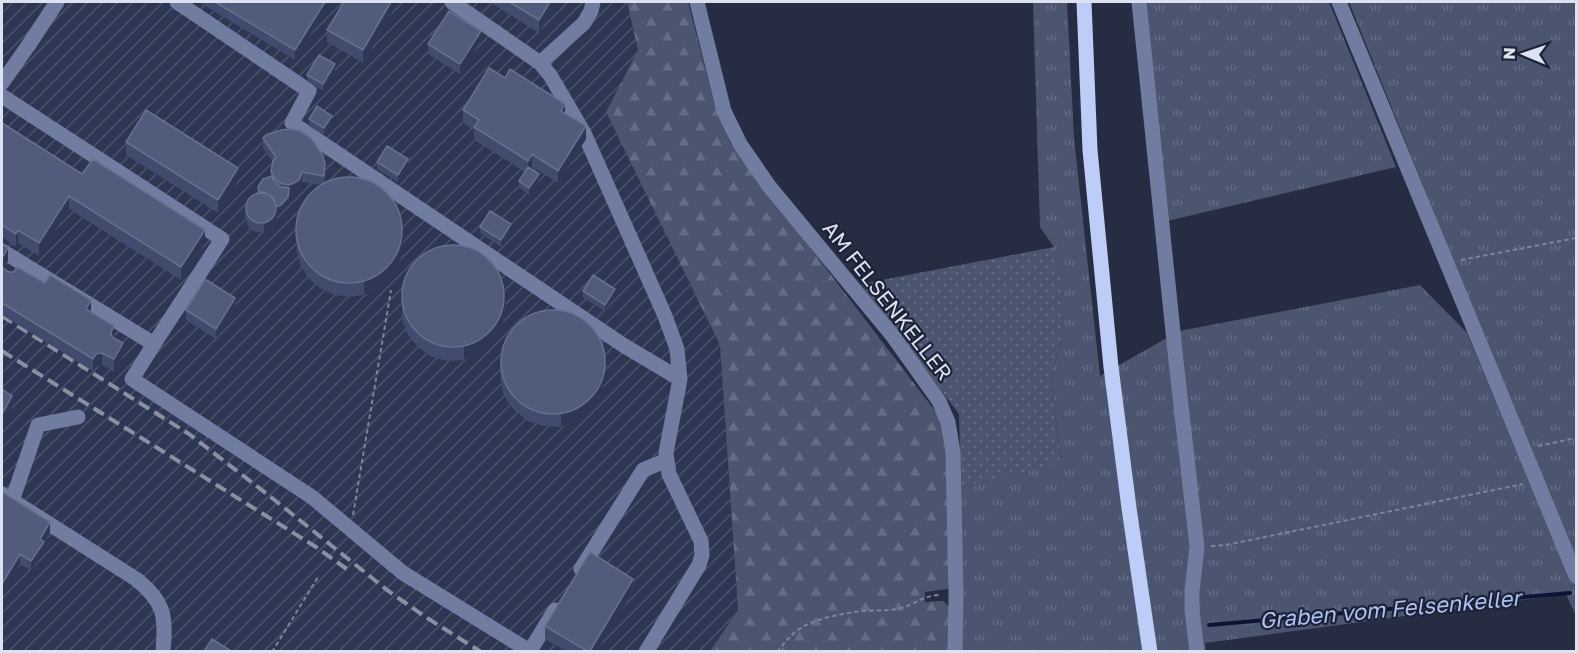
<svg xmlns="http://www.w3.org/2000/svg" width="1578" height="653" viewBox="0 0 1578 653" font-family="'Golos Text',sans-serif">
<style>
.industrial{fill:url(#industrial-furrows)}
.grass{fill:url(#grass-tufts)}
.forest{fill:url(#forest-firs)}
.garden{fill:url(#garden-dots)}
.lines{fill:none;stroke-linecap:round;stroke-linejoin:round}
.stream{stroke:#0c1434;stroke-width:4}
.path{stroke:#7e8496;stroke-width:2;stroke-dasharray:4.5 3;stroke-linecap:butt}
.minor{stroke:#707da0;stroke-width:15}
.major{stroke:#bdcdf8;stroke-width:15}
.rail{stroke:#8a90a2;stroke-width:4;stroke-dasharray:12 6;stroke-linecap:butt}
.wall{fill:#404b6e}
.shaded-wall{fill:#2e3856}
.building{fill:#515c7c;stroke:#66718e;stroke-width:1.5}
.labels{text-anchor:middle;stroke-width:4.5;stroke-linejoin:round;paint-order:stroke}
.street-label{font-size:21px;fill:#dce2f0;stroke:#1c2337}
.water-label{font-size:22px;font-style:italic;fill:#afc1f4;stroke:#1c2337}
</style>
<defs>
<pattern id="industrial-furrows" width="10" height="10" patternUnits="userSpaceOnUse" patternTransform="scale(1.5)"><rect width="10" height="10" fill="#2d3652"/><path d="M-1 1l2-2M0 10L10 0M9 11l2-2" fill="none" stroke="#4b536b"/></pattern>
<pattern id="grass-tufts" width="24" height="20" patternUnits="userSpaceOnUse" patternTransform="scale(1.5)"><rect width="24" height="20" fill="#4b5570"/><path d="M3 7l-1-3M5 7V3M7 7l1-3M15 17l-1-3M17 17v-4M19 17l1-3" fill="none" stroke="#646d85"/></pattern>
<pattern id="forest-firs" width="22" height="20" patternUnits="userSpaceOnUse" patternTransform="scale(1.5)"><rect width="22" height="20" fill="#4b5570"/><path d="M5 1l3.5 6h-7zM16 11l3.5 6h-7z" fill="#646d85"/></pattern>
<pattern id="garden-dots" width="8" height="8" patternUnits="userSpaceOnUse" patternTransform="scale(1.5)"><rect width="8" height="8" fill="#4b5570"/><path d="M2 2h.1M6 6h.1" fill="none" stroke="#646d85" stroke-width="1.8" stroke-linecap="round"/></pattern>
</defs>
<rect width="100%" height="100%" fill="#262d42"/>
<path class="industrial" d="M2,2H627L638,50L607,112L720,345L738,610L710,651H2Z"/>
<path class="grass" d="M1033,2H1067L1074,138L1100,376L1179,331L1420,285L1467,333L1513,443L1526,440L1349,2H1576V616L1566,594L1205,643L1206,651L961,652V487L1061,462L1051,378L1061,341L1054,247L1040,227Z
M1144,2H1329L1396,167L1167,221Z"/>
<path class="forest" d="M627,2H688L714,102L731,144L945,424L951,583L947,589L925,592V602L943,601L951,608L950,651H710L738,610L720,345L606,112L638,50Z"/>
<path class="garden" d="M1054,247L1064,300L1061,341L1051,378L1061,463L961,487L959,414L861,284Z"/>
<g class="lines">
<path class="stream" d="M1209,625L1570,593"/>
<path class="path" d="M1461,260L1576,238
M1538,446L1576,438
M353,515L391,290
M1211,546L1226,545L1523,484
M272,652L318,577
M777,652C785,642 793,632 804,626C822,617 844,613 864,611C875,610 886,611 897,609C914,606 922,595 941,595"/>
<path class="minor" d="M177,2L309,91L292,123L623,345L680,379
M452,2L540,63L550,75L584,133L665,316L677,349L680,379L666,453L669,474L701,541L702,555L699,565L646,652
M697,2L724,111L740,144L769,186L892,335L939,401L948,422L953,452L956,596L955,652
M1139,2L1176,361L1197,547L1192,591V610L1197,652
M1339,2L1576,576
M540,63L584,23L591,11L593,2
M2,83L28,46L57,2
M2,96L222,239L154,344L2,251
M154,344L132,379L312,497L403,573L531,652
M2,494L136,579C165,602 166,616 163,652
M12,501L38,425L78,417
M581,569L643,470L667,460
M530,651L555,610"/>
<path class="major" d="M1084,2L1090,150L1111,367L1129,508L1150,652"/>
<path class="rail" d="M2,316L189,434L267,494L387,590L424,616L481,652
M2,351L316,547L351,572"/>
</g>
<path class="wall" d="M199,2H331L295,60Z
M392,2V13L363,63L327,42V30Z
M489,2H558L539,33Z
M481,41L460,74L428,54V44Z
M335,71L323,91L307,81V75Z
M463,110L565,113L586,139L558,183L532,167L531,169L539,181L529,195L519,188V181L525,172L474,140V130L463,123Z
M309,119L332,122L324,135L309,126Z
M2,123L82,174L205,243L181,280L69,209L39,256L18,243L16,247L2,237Z
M263,138L325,173L324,184L403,241L401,258L396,269L389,279L378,288L364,295L349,297L335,295L321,289L309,279L301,266L297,252L296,224L322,185L302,182L299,190L294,193L289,195L288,204L281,212L277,213V218L273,228L264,233L253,231L249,228L245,218V208L258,192V187L271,176L273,162L263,148Z
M126,142L238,181L218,213L126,155Z
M377,162L408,166L398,182L377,169Z
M480,227L511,231L501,247L480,233Z
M2,244L8,261L3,268L91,312L114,338L123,356L114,372L102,365L96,367L93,371L2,315Z
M402,291L505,306L503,323L498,334L492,343L479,354L464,360L448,361L432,357L419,348L408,335L402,320Z
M583,291L615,296L605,311L583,298Z
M235,307L216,339L186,320V310Z
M500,362L605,376L602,394L592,410L578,421L561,427L543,426L526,420L512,408L503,393L500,375Z
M2,492L50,532L44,543V551L31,571L20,564L2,594Z
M633,592L597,651H566L545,639V626Z"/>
<path class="shaded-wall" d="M325,2H331L295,60V50Z
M391,2H392V13L363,63V50Z
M550,2H558L539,33V20Z
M481,31V41L460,74V64Z
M335,64V71L323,91V84Z
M565,104V116L561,111Z
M332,116V122L324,135V128Z
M586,126V139L558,183V171Z
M532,154V167L528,174V161Z
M408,159V166L398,182V175Z
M238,168V181L218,213V200Z
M302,172V182L299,190L294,193L289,195L288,204L281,212L277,213V218L273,228L264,233V223L276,207L288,197L289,185Z
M539,174V181L529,195V188Z
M69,196V209L39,256V243Z
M511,224V231L501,247V240Z
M403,228V241L401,258L396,269L389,279L378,288L364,295V282Z
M18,230V243L16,247V234Z
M205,230V243L181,280V267Z
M8,248V261L2,271V258Z
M615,289V296L605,311V305Z
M505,294V306L503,323L498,334L492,343L479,354L464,360V347Z
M235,298V307L216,339V329Z
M91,300V313L86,309Z
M114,326V338L111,344V332Z
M123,343V356L114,372V359Z
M102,353V365L96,367L93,371V359L96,354Z
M605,363V376L602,394L592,410L578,421L561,427V414Z
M12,396V408L2,427V414Z
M50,522V532L44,543V551L31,571V561L40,539Z
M20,554V564L2,594V584Z
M633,579V592L597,651H590Z"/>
<path class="building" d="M215,2H325L295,50Z
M344,2H391L363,50L327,30Z
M509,2H550L539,20Z
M449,11L481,31L460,64L428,44Z
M319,55L335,64L323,84L307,75Z
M489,68L505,78L510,69L565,104L561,111L586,126L558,171L532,154L528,161L474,127L479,120L463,110Z
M317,106L332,116L324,128L309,119Z
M146,110L238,168L218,200L126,142Z
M2,123L82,174L93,159L205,230L181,267L69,196L39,243L18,230L16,234L2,225Z
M291,129L300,131L311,138L322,154L325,163L324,176L302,172L299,180L294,183L289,185L280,183L274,178L271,171L273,161L276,157L263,138L266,135L281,130Z
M387,146L408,159L398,175L377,162Z
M528,167L539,174L529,188L519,181Z
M272,176L274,181L280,187L289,188L288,197L281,205L276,207L274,199L271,196L263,192H259L258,187L263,179Z
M296 230a53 53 0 1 1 106 0a53 53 0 1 1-106 0Z
M246 208a15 15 0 1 1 30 0a15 15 0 1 1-30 0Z
M490,211L511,224L501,240L480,227Z
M2,244L8,248L2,258Z
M402 296a51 51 0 1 1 102 0a51 51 0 1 1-102 0Z
M2,267L9,272H14L17,267L45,283L50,275L91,300L86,309L114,326L111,332L112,337L123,343L114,359L102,353L96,354L93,359L2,303Z
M593,275L615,289L605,305L583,291Z
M205,279L235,298L216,329L186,310Z
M501 362a52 52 0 1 1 104 0a52 52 0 1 1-104 0Z
M2,389L12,396L2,414Z
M2,492L50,522L40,539L44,542L31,561L20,554L2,584Z
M590,552L633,579L590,651H587L545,626Z
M212,639L231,651H204Z"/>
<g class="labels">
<g class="street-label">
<text transform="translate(887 301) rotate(52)" y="7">AM FELSENKELLER</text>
</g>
<g class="water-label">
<text transform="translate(1390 609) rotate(-5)" y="8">Graben vom Felsenkeller</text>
</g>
</g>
<rect width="1578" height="653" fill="none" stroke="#dce2f0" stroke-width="6"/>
<g transform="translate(1524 54) rotate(272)" stroke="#1c2337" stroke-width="4.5" paint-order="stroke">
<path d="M0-4.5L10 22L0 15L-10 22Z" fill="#dce2f0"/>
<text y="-9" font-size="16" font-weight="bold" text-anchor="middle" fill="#dce2f0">N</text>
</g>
</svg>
